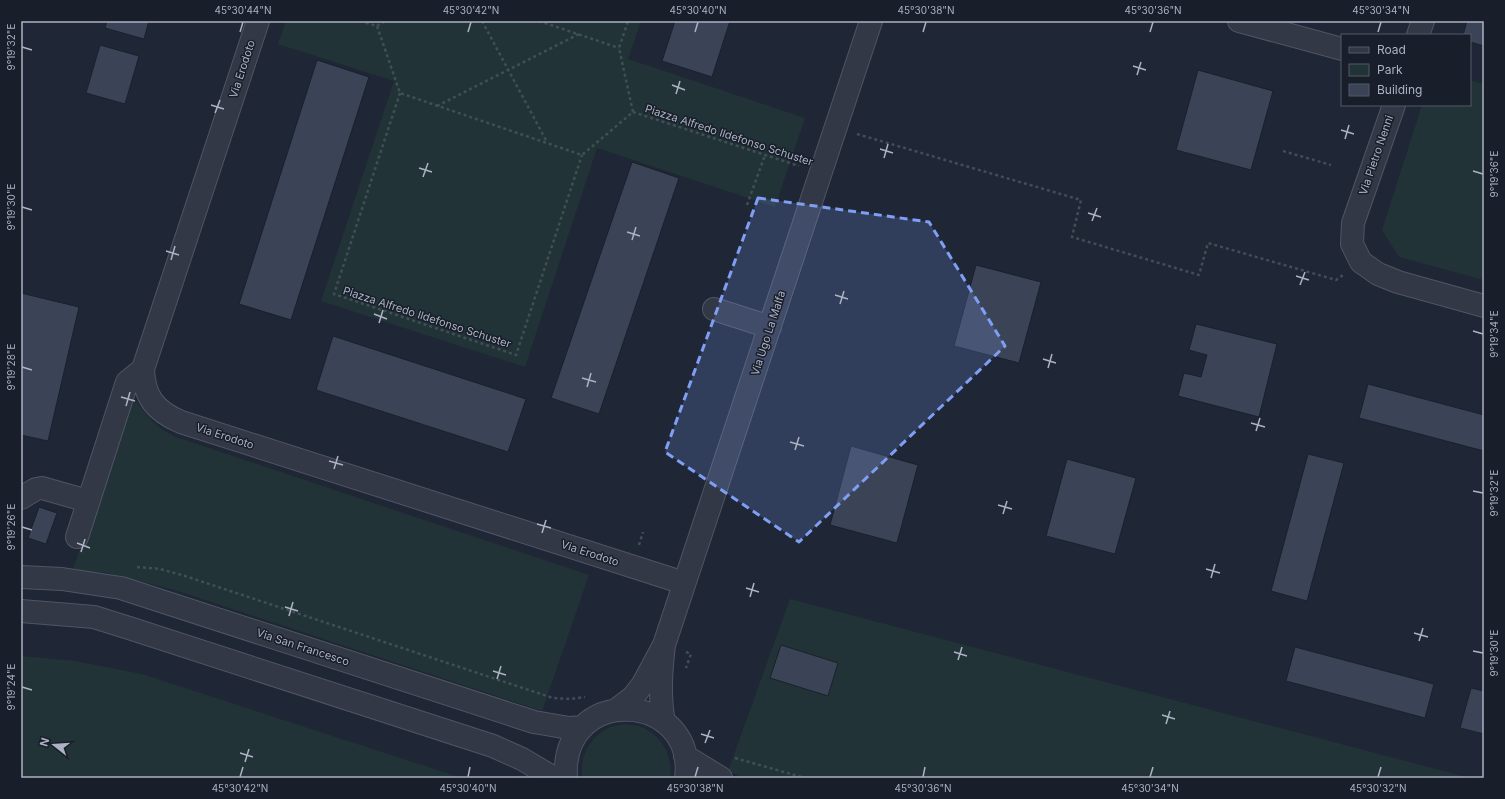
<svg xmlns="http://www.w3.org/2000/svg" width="1505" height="799" viewBox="0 0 1505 799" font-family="Inter,sans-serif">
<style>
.green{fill:#223337}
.building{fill:#3b4356;stroke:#1a202c}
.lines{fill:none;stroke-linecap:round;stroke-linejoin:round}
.minor-casing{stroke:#505564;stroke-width:24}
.path{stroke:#3f4f54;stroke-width:2.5;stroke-dasharray:3 3;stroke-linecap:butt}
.minor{stroke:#333846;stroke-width:22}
.marked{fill:#7f9ff5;fill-opacity:0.2;stroke:#7f9ff5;stroke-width:3;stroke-dasharray:8 5;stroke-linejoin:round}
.ticks{fill:none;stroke:#acb2c3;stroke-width:1.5}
.labels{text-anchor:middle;stroke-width:3;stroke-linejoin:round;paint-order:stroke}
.street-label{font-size:11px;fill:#acb2c3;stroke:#181e2a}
.neatline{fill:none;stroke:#acb2c3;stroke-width:1.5}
.ticks-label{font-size:10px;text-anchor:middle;fill:#acb2c3}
</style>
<rect width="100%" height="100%" fill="#1f2635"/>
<path class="green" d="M286,21H641L628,59L805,118L775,207L597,148L525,367L321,301L394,81L278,44Z
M1470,80L1484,84V280L1399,257L1382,230L1422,105H1470Z
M136,401C149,419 156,427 176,437L589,575L542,711L175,590L107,573L73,570L122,417L127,408Z
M790,599L1470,778H743L728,771Z
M21,656L75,661L142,674L462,778H21Z
M624,724C629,725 635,725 639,726C661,734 674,756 670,778H583C578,758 590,737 608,728C613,726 619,725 624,724Z"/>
<path class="building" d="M107,21H149L144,39L105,28Z
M675,21H730L712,77L662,61Z
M1467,21H1484V46L1470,42V35H1463Z
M100,45L139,56L125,104L86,93Z
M317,60L369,77L291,320L239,304Z
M1198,70L1273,91L1251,170L1176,150Z
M632,162L679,178L599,414L551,398Z
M976,265L1041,282L1019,363L954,346Z
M21,293L79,307L48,441L21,435Z
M1196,324L1277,344L1259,417L1178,396L1184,373L1201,377L1207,355L1189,350Z
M333,336L526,399L508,452L316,390Z
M1368,384L1484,415V451L1359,418Z
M851,446L918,465L897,543L830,525Z
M1308,454L1344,463L1307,601L1271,591Z
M1067,459L1136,478L1115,554L1046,536Z
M39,507L57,513L46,544L28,538Z
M781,645L838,663L828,696L770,678Z
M1295,647L1434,684L1425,718L1286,681Z
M1471,688L1484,691V734L1460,728Z"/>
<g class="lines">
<g class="minor-casing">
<path id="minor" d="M258,21L143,369C144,397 155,411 181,422L684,583
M1239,21L1342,49
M1418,35L1423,21
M1394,105L1353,223L1352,244L1361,262L1378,274L1398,282L1484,306
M714,309L770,327
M21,498L36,489L42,488L88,501
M77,537L127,382L143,369
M21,577L62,579L121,588L534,722L569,728L583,727
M21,611L94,617L129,628L493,746L522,759L554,778
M664,645L871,21
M616,710L633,697L643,684L664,645C661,671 659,696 664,722
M685,756L721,778
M566,778C560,683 697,691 686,778"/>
</g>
<path class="path" d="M360,21L377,26
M482,21L547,142
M539,21L619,48
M377,26L400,93L582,155L633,112L619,48L628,21
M377,26L385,21
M400,93L334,294L516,355L582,155
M437,106L579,34
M633,112L799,166
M857,134L1081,200L1072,237L1199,275L1208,243L1336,280L1343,275
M1283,151L1331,165
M747,205L765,155
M639,545L643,532
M137,567L160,569L185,576L553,698L570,699L585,697
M686,652L691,654L686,668
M735,758L805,778"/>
<use href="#minor" class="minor"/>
</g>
<path class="marked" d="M758,198L929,222L1005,346L799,542L665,452Z"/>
<path class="ticks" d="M240,32L243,22M468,32L471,22M695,32L698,22M923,32L926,22M1150,32L1153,22M1378,32L1381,22M22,47L32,50M1133,66L1146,70M1137,75L1141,62M672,85L685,90M676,94L680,81M211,105L224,109M215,113L220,100M1341,130L1354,134M1345,139L1349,125M880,149L893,153M884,158L888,144M419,168L432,172M1473,171L1483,174M423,177L428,163M22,207L32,210M1088,213L1101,217M1092,221L1097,208M627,232L640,236M632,240L636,227M166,251L179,255M171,260L175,246M1296,276L1309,280M1300,285L1305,272M835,295L848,299M840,304L844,291M374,314L387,319M379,323L383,310M1473,331L1483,334M1043,359L1056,363M22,367L32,370M1048,368L1052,354M582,378L596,382M587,387L591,373M121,397L135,401M126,406L130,392M1251,423L1265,427M1256,431L1260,418M790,442L804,446M795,450L799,437M329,461L343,465M334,469L338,456M1473,491L1483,493M998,505L1012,509M1003,514L1007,501M537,524L551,528M22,527L32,530M542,533L546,520M77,543L90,548M81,552L85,539M1206,569L1220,573M1211,578L1215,564M746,588L759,592M750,597L754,583M285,607L298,611M289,616L293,602M1414,633L1428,637M1419,641L1423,628M1473,651L1483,653M954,652L967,656M958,660L962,647M493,671L506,675M497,679L501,666M22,687L32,690M1162,715L1175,719M1166,724L1170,711M701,734L714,738M705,743L710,730M240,753L253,757M245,762L249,749M240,777L243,767M468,777L470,767M695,777L698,767M923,777L925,767M1150,777L1153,767M1378,777L1381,767"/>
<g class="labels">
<g class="street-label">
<text transform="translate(242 69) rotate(-72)" y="4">Via Erodoto</text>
<text transform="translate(729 135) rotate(18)" y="4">Piazza Alfredo Ildefonso Schuster</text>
<text transform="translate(1376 155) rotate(-71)" y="4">Via Pietro Nenni</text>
<text transform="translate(427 317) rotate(18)" y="4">Piazza Alfredo Ildefonso Schuster</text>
<text transform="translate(768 333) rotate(-72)" y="4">Via Ugo La Malfa</text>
<text transform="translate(225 436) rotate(18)" y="4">Via Erodoto</text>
<text transform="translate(590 553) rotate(18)" y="4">Via Erodoto</text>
<text transform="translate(303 647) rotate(18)" y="4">Via San Francesco</text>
</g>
</g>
<rect width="1505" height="799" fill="none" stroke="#181e2a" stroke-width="44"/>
<rect x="1341" y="34" width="130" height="72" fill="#181e2a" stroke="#535967"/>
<rect x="1349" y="47" width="20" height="6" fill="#333846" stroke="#535967"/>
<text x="1377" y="54" font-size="12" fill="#acb2c3">Road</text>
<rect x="1349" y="64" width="20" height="12" fill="#223337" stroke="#535967"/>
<text x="1377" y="74" font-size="12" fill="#acb2c3">Park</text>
<rect x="1349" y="84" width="20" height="12" fill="#3b4356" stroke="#535967"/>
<text x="1377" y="94" font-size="12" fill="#acb2c3">Building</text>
<g transform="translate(54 745) rotate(287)" stroke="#181e2a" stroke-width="3" paint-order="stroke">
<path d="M0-3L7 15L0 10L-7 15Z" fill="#acb2c3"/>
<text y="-6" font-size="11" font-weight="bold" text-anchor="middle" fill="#acb2c3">N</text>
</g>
<rect x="22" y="22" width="1461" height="755" class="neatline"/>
<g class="ticks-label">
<text x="243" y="14">45°30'44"N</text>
<text x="471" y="14">45°30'42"N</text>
<text x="698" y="14">45°30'40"N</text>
<text x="926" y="14">45°30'38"N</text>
<text x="1153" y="14">45°30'36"N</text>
<text x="1381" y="14">45°30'34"N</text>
<text transform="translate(11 47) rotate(-90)" y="4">9°19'32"E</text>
<text transform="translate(1494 174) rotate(-90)" y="4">9°19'36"E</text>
<text transform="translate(11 207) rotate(-90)" y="4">9°19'30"E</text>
<text transform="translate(1494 334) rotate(-90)" y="4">9°19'34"E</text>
<text transform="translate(11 367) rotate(-90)" y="4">9°19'28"E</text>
<text transform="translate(1494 493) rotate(-90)" y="4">9°19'32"E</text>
<text transform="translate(11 527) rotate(-90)" y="4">9°19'26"E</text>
<text transform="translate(1494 653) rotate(-90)" y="4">9°19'30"E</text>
<text transform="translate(11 687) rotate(-90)" y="4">9°19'24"E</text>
<text x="240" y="792">45°30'42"N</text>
<text x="468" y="792">45°30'40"N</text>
<text x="695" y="792">45°30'38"N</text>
<text x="923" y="792">45°30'36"N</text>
<text x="1150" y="792">45°30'34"N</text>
<text x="1378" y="792">45°30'32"N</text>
</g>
</svg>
